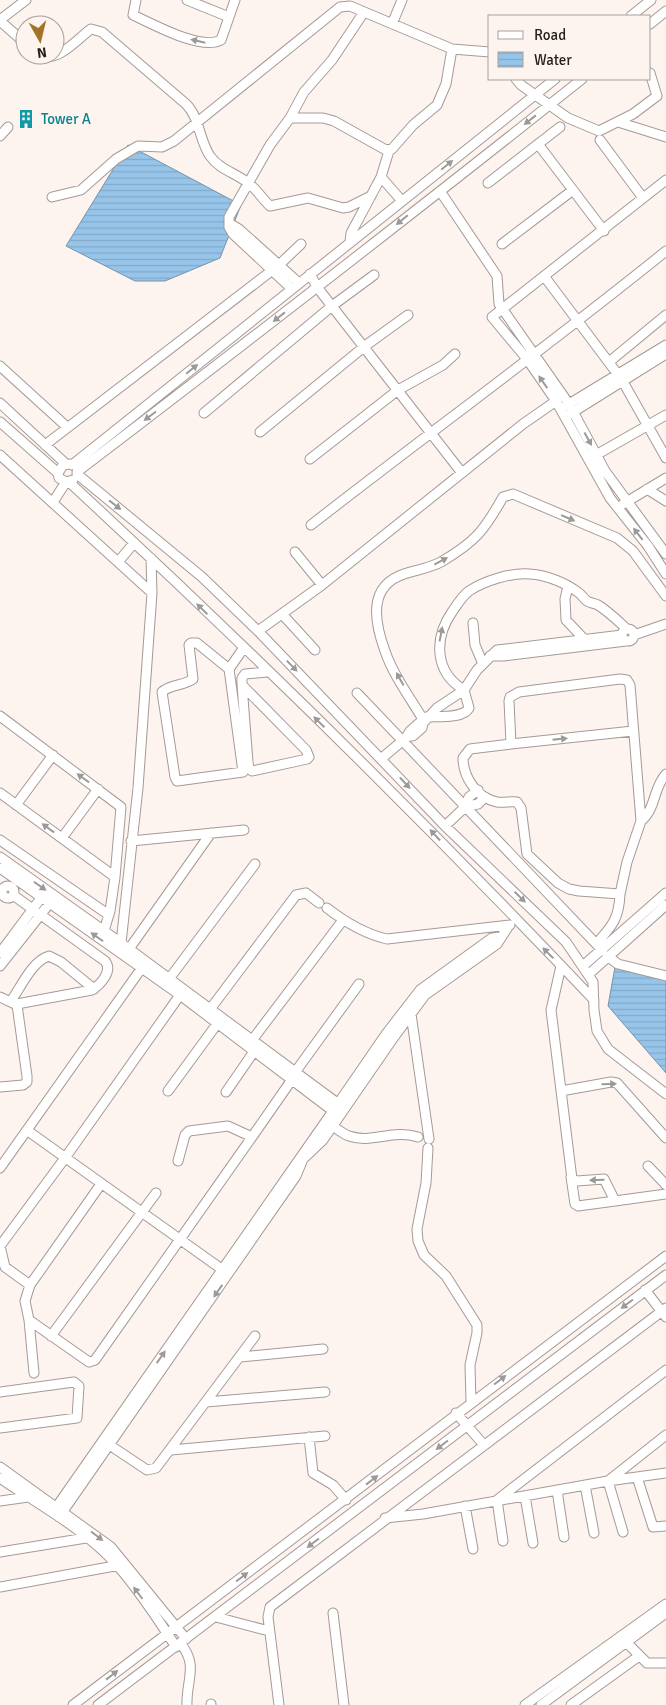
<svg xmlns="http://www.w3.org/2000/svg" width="666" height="1705" viewBox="0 0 666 1705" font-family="Signika,sans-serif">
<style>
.water{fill:url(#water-rules);stroke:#7493ac}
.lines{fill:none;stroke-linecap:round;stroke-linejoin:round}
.minor-casing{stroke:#a59a95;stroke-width:11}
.minor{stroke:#fff;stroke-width:9}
.oneway{fill:#9c9a99}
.labels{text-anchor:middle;stroke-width:4.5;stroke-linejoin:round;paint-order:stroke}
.culture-label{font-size:15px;fill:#0d838f;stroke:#fef4ef;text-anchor:start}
</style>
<defs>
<pattern id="water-rules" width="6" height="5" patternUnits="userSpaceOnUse" patternTransform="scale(1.25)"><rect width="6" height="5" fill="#97c5ea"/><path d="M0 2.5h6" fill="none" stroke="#82a9c8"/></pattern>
</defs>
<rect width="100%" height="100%" fill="#fef4ef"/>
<path class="water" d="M128,145L241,205L220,258L165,281H135L66,246Z
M615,967L666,980V1073L608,1006Z"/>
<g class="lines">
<g class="minor-casing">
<path id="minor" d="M136,0L133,15C153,24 201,51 221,40L235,0
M187,0L229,17
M631,16L651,0
M0,20L26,0
M0,21L25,43
M392,24L402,0
M650,24L666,11
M40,55C58,63 77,39 91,29L102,32L186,104C200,118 199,140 210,156C220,170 236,173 248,183C257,189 262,199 270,206L308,198L343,208L349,207L371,196
M516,79L521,85L568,118L599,131L633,114L657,96L650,73
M290,118L304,92L332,60L364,12
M618,122L666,137
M0,136L8,127
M600,140L643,198
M538,144L604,231
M381,177L402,201
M666,180L492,317L527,359L556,401L610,498L648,546L666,574
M488,183L560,127
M440,191L497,276L499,304L569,404L605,471L666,554
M52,197L81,190L116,159L138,146L162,147L174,141L340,7L350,6L452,49L490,52
M229,223L239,229L299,283
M350,242L351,233L381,177L389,151
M502,244L573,190
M310,274L317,287L462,473
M544,276L622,380L666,458
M292,289L233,234L229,227V217L270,145L290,118H323L334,121L386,150L392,149L413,125L437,105L446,84L452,49
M609,362L666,315
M0,366L67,427
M0,403L66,464
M564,407L666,345
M204,413L332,306L374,275
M570,414L666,354
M0,422L58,473
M260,432L365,346L408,315
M45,445L279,265L301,244
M0,455L152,593
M596,455L666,415
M310,459L398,390L443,365L455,354
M72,465L555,79
M77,472C246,343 415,212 582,79
M77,474L202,577L258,631L445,826L566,942L593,982L594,1010L597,1031L608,1049L666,1094
M66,482L59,478L58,473L63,465L70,464
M69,482C249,648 425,822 594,1000
M647,489L666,501
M53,502L66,482L73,480
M623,504L666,478
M311,525C429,433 550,345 666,251
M295,552L322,585
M118,562L134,543
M568,586L565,599L566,620L584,639
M282,614L315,650
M473,623L475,645L483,664
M622 635a6 6 0 1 1 12 0a6 6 0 1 1-12 0Z
M258,631L322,585L523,424L556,401
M634,635L666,624
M490,656H503L626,641
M229,669L197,643H191L189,645L193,679C184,686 170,684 162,692L175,777L177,781L243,772L229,669L243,649
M620,679L627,680L630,685L641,821L627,862L620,894L579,891L569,889L558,883L527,854L521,808L517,802C510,801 504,803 497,802C477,798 463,777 463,758L470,749L511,744L509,701L510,697L519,692Z
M242,685L306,750L309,757L307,759L252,771L249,769L248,762L242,685V678L245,674L267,672
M357,693L602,950
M0,716L121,807L115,877L110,911L104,931
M426,717C438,716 463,719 469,708L464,690C434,672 434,638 452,612C457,605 462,596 469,591C484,581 512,572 530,574C547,575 566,583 579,593C582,595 584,599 587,601C590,603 594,603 598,605C609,612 617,620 627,629
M424,721C411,699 393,675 385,651C374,621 368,586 404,574C416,570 430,568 441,562C475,542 484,531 503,497L513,494L617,538L633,551L666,596
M423,723L422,728L413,736H407L410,731L419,723H423L437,708L464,690L477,670L497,650L622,635
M511,744L633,731
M382,758L407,737
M478,790L469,797L465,807L478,804L485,797
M0,793L115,877
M16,805L53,755
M641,821C656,809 653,788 666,774
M445,826L465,807
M62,838L98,789
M0,840L109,915
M131,841L244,830
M0,857L121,943L344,1108
M0,868L180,995L333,1111L53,1512
M2 892a6 6 0 1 1 12 0a6 6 0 1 1-12 0Z
M13,895L105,961C113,971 101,984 92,990L17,1004
M327,908C345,922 365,934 387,939L510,925
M121,943L138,788L152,593L151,558
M597,943C613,925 619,918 620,894
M129,949L211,833
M0,953L41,898
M607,956L618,964L666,976
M584,965L666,893
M0,966L49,904
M561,966L551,1010L572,1179L577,1181L604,1179L615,1201L666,1194
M589,974L666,905
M169,979L255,864
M0,997L17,1005L27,1076V1082L23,1085L0,1087
M11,1001C21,987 32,961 49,956L61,962L94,989
M211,1008L296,895L306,893L319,903
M411,1014L429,1139
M253,1039L343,920
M296,1071L359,984
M168,1091L217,1024
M561,1091L611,1082L617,1083L666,1138
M226,1092L255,1050
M335,1108L386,1034L420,990L492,938L500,937
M332,1126C338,1129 343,1134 349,1136C372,1144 392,1129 418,1137
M28,1131L227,1273
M428,1148L426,1183L417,1229L418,1241L424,1255L446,1276L477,1325V1333L470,1365L471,1402
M178,1161L185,1135L189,1131L228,1126L252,1137L293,1078
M648,1166L666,1185
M0,1168L141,969
M571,1177L575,1204L578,1206L615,1201
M101,1184L30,1285L25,1301L29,1320L89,1362L95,1360L252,1137
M0,1246L65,1158L180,995
M0,1246L5,1267L30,1285
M645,1290L666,1317
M29,1320L34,1373
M51,1336L156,1193
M240,1357L323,1349
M0,1392L74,1382L79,1386L77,1418L0,1428
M206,1402L325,1392
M456,1413L484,1445
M309,1437L313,1473L333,1485L346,1500
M105,1442L147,1470L156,1468L255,1336
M171,1450L325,1436
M0,1467L111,1547L186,1639
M637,1477L653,1527L666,1526
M0,1478C39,1505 85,1529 117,1565C139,1590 158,1619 176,1647
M585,1485L594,1533
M557,1490L564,1537
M525,1496L533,1543
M0,1501L28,1497
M465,1506L473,1549
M59,1517L296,1176L303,1159L323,1140L394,1037L425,995L497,944L508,927
M385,1518L423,1514L608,1481L666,1473
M623,1532L608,1481L666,1435
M503,1541L497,1500L666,1370
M0,1552L86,1538
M0,1587L120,1565
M333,1613L344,1705
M216,1617L269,1631
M623,1639L647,1663H666
M180,1643C199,1665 186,1680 187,1705
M211,1704V1705
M73,1705L666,1256
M98,1705L666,1275
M279,1705L268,1617L270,1607L666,1308
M525,1705L666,1604
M541,1705L666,1613
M571,1705L639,1656"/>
</g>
<use href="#minor" class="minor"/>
</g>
<defs><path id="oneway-solid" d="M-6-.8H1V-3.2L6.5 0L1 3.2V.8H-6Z" transform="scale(1.25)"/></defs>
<g class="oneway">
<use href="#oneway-solid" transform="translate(198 41) rotate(-167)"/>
<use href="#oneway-solid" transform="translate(530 120) rotate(142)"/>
<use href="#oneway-solid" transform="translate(447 165) rotate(-39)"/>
<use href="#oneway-solid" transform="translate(402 220) rotate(141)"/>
<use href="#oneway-solid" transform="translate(279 317) rotate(142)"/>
<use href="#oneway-solid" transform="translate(192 369) rotate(-39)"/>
<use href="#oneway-solid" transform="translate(543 382) rotate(-125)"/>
<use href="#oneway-solid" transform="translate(150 416) rotate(143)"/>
<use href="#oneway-solid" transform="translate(588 439) rotate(61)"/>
<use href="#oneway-solid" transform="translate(115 505) rotate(38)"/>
<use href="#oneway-solid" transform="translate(568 518) rotate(23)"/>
<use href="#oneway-solid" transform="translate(638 534) rotate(-128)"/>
<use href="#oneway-solid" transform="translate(441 561) rotate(-28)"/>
<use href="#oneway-solid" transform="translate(202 609) rotate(-136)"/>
<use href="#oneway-solid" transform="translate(441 634) rotate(-79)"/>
<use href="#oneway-solid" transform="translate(292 666) rotate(46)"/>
<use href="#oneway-solid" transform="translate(400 679) rotate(-119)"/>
<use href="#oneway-solid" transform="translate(319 722) rotate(-136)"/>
<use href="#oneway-solid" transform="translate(560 739) rotate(-6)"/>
<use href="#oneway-solid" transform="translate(83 778) rotate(-144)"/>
<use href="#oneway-solid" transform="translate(405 783) rotate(47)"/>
<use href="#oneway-solid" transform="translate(48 828) rotate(-144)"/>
<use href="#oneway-solid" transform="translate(435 835) rotate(-133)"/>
<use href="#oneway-solid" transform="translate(40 886) rotate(35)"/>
<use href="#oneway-solid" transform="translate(520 897) rotate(44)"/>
<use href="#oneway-solid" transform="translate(97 937) rotate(-145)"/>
<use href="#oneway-solid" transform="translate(548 953) rotate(-135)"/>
<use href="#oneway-solid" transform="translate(609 1084) rotate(-1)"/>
<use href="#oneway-solid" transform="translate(597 1180) rotate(179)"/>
<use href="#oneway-solid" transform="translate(218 1291) rotate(125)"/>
<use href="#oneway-solid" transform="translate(627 1304) rotate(143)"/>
<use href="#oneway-solid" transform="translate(161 1357) rotate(-55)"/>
<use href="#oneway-solid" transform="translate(500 1380) rotate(-37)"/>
<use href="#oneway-solid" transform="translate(442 1445) rotate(143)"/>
<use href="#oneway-solid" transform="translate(372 1480) rotate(-38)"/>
<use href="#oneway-solid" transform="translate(97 1536) rotate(37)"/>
<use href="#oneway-solid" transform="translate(313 1543) rotate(143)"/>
<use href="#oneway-solid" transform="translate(242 1577) rotate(-37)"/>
<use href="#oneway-solid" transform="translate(138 1593) rotate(-127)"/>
<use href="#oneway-solid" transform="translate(112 1675) rotate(-38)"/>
</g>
<defs>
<g id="building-bare" transform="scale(1.5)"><path d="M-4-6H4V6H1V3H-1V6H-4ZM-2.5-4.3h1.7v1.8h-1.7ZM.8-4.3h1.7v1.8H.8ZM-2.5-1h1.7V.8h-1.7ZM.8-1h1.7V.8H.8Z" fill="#0f9aa8" stroke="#fef4ef" stroke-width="2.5" paint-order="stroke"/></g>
</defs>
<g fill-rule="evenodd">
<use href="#building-bare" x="26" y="119"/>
</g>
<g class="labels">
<g class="culture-label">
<text x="41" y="124">Tower A</text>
</g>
</g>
<rect x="488" y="15" width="162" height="65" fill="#fef4ef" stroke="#a69f9b"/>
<rect x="498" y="31" width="25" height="8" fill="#ffffff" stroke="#a69f9b"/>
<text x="534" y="40" font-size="15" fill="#231f1c">Road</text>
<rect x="498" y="52" width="25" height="15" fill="url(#water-rules)" stroke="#a69f9b"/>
<text x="534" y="65" font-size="15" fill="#231f1c">Water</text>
<g transform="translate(40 40) rotate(172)"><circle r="24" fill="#fef4ef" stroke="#a69f9b"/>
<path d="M0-4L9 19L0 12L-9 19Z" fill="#a37428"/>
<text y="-8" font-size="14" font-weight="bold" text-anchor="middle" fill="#231f1c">N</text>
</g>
</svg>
